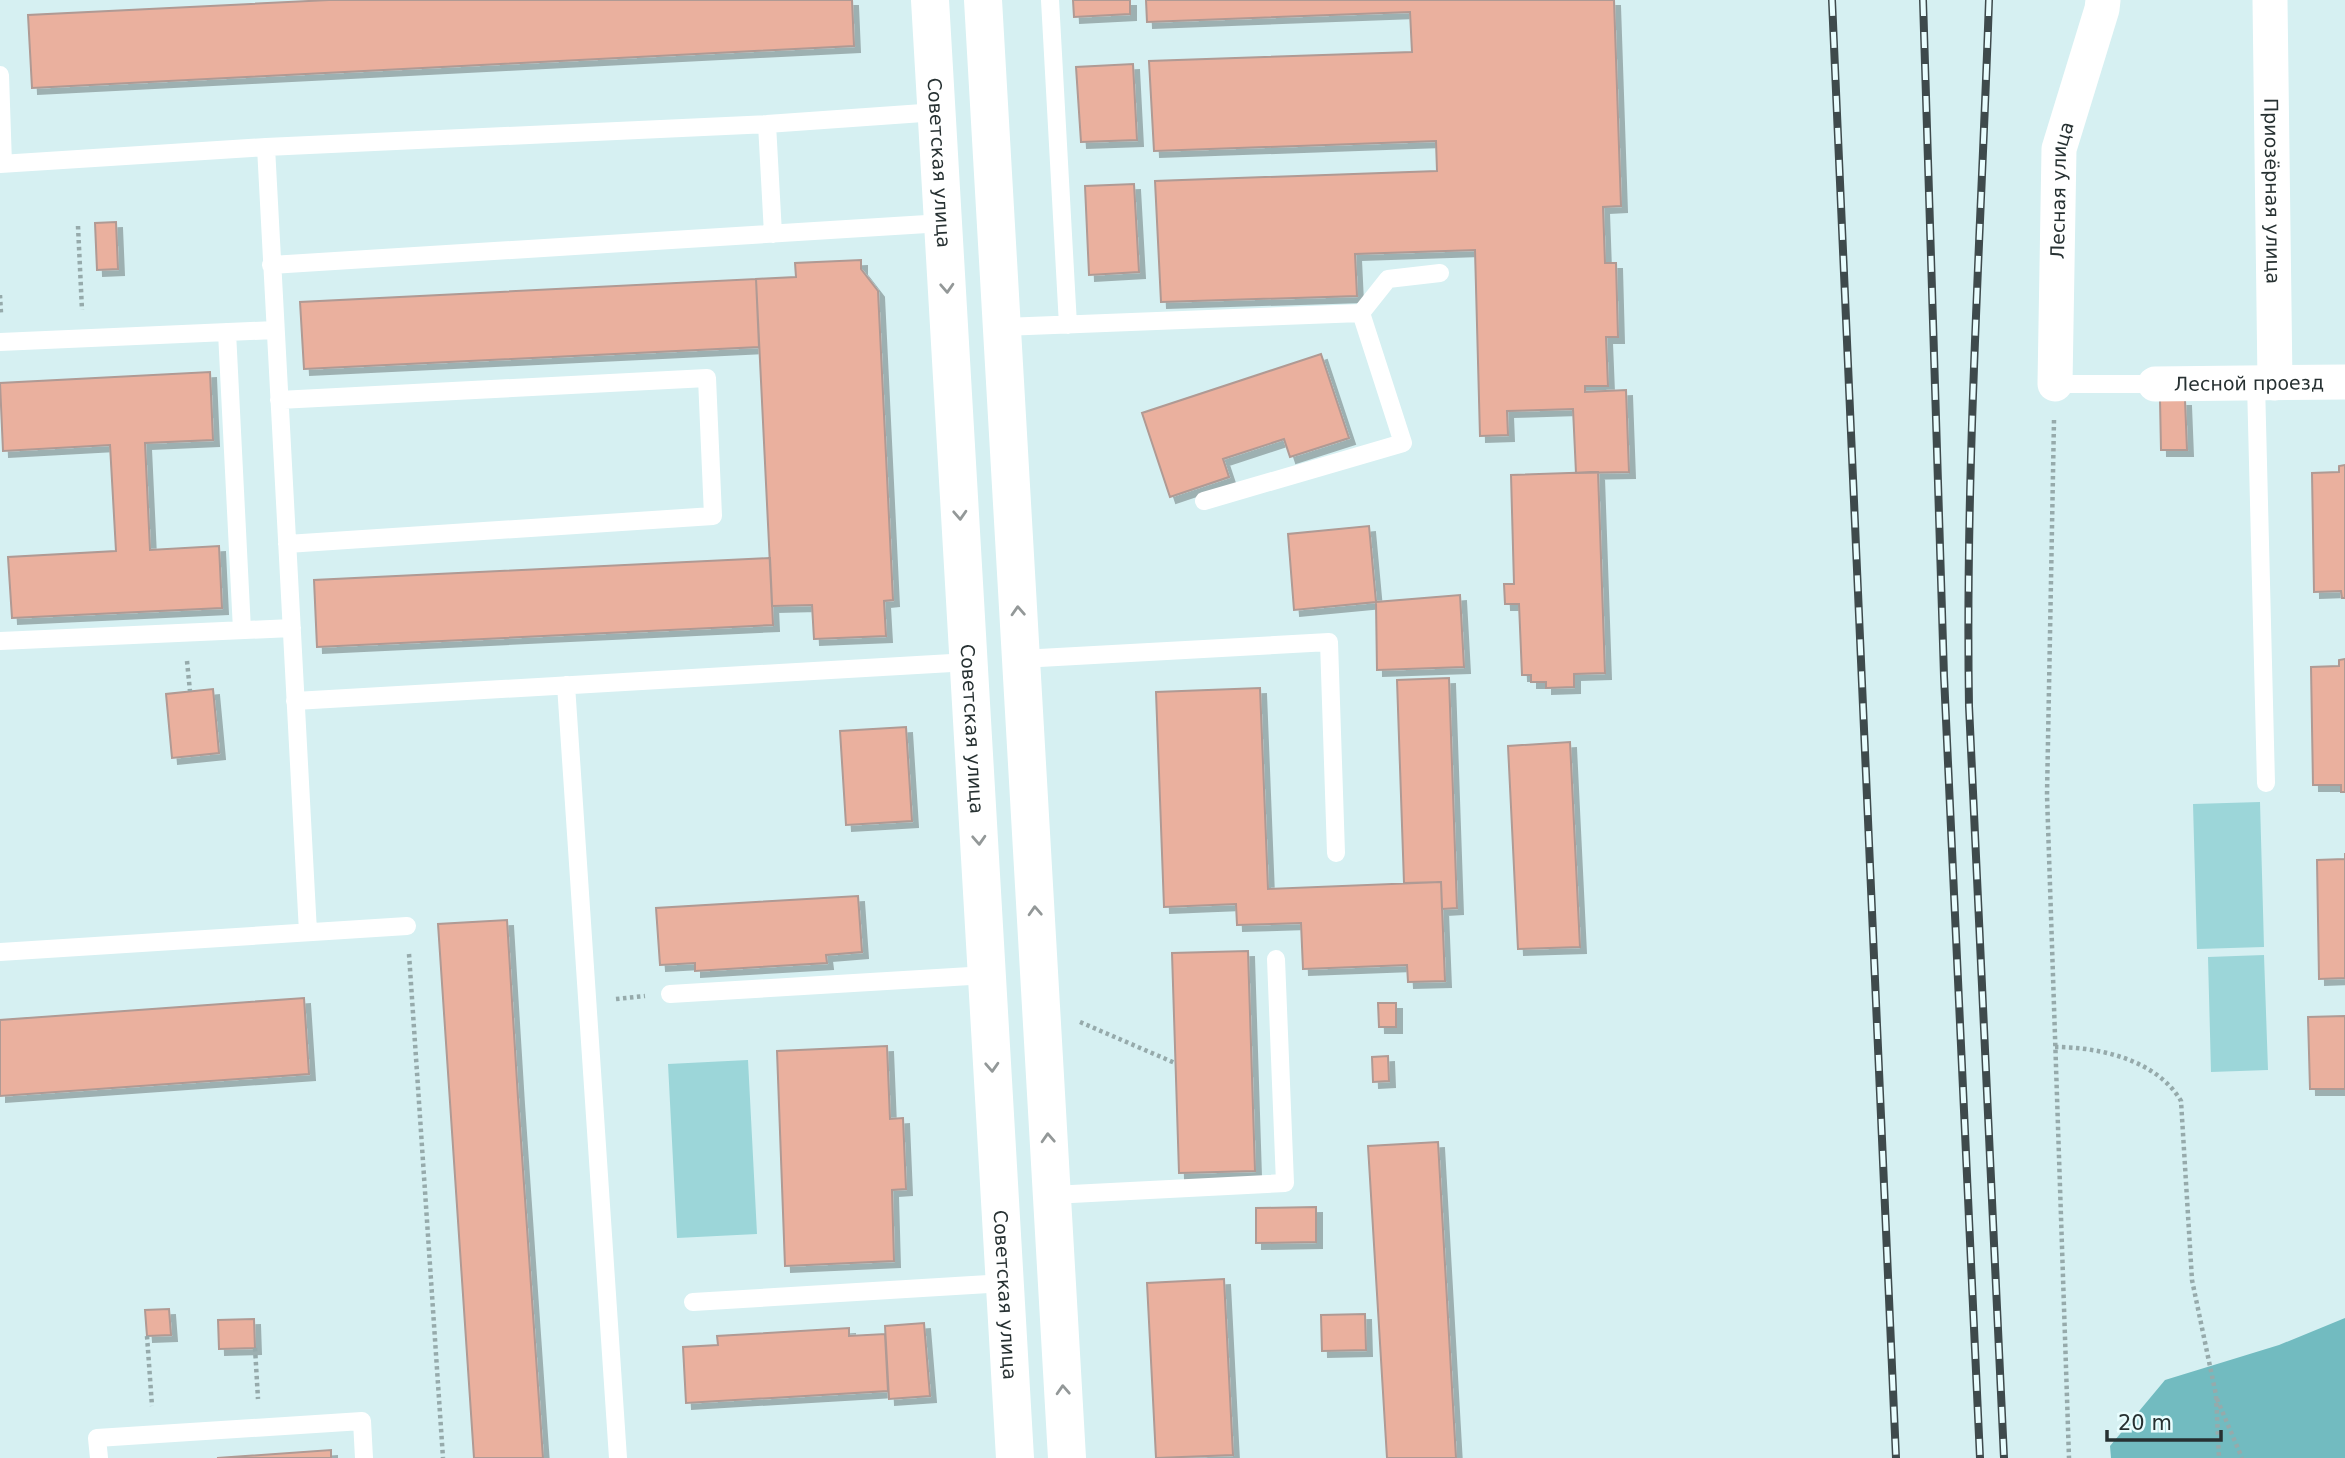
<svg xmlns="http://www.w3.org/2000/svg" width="2345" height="1458" viewBox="0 0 2345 1458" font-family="'DejaVu Sans',sans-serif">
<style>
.green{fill:#9cd6d9}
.forest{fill:#72bbc0}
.building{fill:#eab09e;stroke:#b09a94;stroke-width:2;filter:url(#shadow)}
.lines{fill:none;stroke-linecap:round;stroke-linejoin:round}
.path{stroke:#96aaab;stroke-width:4.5;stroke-dasharray:3.5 3.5;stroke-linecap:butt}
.lane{stroke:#fff;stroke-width:18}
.street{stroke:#fff;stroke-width:35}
.secondary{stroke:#fff;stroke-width:38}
.rail-casing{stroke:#3e4a4c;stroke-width:8}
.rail{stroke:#e8fdfe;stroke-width:5;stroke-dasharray:16;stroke-linecap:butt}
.oneway{stroke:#939898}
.labels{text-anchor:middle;stroke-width:7;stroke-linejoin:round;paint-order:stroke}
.street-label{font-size:19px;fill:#273132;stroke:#e8fdfe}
</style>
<defs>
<filter id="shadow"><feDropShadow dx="6" dy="6" stdDeviation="0" flood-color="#0004"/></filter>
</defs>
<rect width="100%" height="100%" fill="#d6f0f2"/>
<path class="green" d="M2260,802L2264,947L2197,949L2193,804Z
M2264,955L2268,1070L2211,1072L2208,957Z
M748,1060L757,1234L677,1238L668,1064Z"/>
<path class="forest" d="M2345,1318V1458H2111L2110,1446L2165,1380L2279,1345Z"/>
<path class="building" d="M329,0H852L854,46L32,88L28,15Z
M1073,0H1130V14L1074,17Z
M1146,0H1614L1621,206L1603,207L1605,263H1616L1618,337H1606L1608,386H1585V392L1626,390L1629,472L1576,473L1573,409L1507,411L1508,435L1480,436L1475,250L1355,254L1357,296L1161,302L1155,181L1437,171L1436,141L1154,151L1149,61L1412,52L1410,12L1147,22Z
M1133,64L1137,140L1081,142L1076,67Z
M1134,184L1139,272L1089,275L1085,186Z
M116,222L118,269L97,270L95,223Z
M861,260V269L878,291L893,600L884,601L886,636L814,639L812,605L772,606L756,279L796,277L795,263Z
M756,279L759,347L304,369L300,302Z
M1321,354L1349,438L1290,457L1284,439L1223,459L1229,477L1170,497L1142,413Z
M210,372L213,440L145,443L150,550L219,546L222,608L12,618L8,557L116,551L110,445L3,451L0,383Z
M2160,400H2185L2187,450H2161Z
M2345,465V598H2342L2341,591L2314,592L2312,473L2339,472V466Z
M1598,472L1605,673L1574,674V687L1546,688V682H1531V675H1522L1519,604H1505L1504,584H1514L1511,475Z
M1369,526L1376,602L1294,610L1288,534Z
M770,558L773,625L317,647L314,580Z
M1460,595L1464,667L1377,670L1376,602Z
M2345,659V792H2341V785H2313L2311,667L2339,666V660Z
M1449,678L1457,908L1442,909L1441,882L1404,883L1397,680Z
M1260,688L1268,889L1441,882L1445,981L1408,982L1407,965L1303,969L1301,923L1237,925L1236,904L1164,907L1156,692Z
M213,689L219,753L172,758L166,694Z
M906,727L912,821L846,825L840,731Z
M1570,742L1580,947L1518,949L1508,746Z
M2345,853V978L2319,979L2317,860L2345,859Z
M858,896L862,952L826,955L827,963L695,971V963L660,965L656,908Z
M507,920L518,1098L543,1458H474L438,924Z
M1248,951L1255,1171L1179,1173L1172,953Z
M304,998L309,1074L0,1096V1020Z
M1378,1003H1396V1027H1379Z
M2345,1016V1089H2310L2308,1017Z
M887,1046L890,1119L903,1118L906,1189L892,1190L894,1261L785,1266L777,1051Z
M1388,1056L1389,1081L1373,1082L1372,1057Z
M1438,1142L1456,1458H1387L1368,1146Z
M1316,1207V1242L1256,1243V1208Z
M1224,1279L1233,1455L1156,1458L1147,1283Z
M169,1309L171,1335L147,1336L145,1310Z
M1365,1314L1366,1350L1322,1351L1321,1315Z
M254,1319L255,1348L219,1349L218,1320Z
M924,1323L930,1396L889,1399L885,1326Z
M849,1328V1336L885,1334L888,1391L686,1403L683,1347L718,1345L717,1336Z
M331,1450V1458H217Z"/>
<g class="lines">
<path class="path" d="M78,226L82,310
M0,295L1,313
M2054,420L2047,795L2069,1458
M187,661L190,691
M409,954L443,1458
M616,999L645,996
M1080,1022L1175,1063
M2055,1047C2100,1047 2157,1060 2181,1101L2192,1280L2216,1395L2219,1458
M147,1336L152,1406
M255,1348L258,1399
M2217,1399L2242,1458"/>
<path class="lane" d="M1050,0L1068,325
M0,75L3,164
M767,124L773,234
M266,147L308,932
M0,164L266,147L767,124L937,112
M271,265L943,223
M1002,327L1361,313L1388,279L1440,273
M227,332L242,630
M0,342L275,330
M2256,383L2266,783
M2055,384H2155
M279,400L707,378L713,516L287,544
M1204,501L1403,443L1361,313
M0,641L292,628
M1021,659L1329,642L1336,853
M566,685L618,1458
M295,701L969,662
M0,952L407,926
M670,994L987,975
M1052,1195L1285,1183L1276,959
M693,1302L1005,1283
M99,1458L97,1438L362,1421L364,1458"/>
<g class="street">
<path id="s1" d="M2270,0L2275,383"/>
<path id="s2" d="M2055,384L2059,149L2102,9L2103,0"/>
<path id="s3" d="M2155,384L2345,382"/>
</g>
<g class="secondary">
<path id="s4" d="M930,0L1015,1458"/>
<path d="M983,0L1067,1458"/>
</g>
<g class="rail-casing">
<path id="rail" d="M1832,0L1896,1458
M1923,0L1944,676L1980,1458
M1989,0C1981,235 1965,470 1969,706L2004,1458"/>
</g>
<use href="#rail" class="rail"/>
</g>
<defs><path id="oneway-chevron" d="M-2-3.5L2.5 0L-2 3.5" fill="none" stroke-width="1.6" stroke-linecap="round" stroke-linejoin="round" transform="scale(1.75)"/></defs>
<g class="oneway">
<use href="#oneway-chevron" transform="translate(947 288) rotate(87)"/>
<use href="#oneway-chevron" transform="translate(960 515) rotate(87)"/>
<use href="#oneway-chevron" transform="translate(1018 611) rotate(-93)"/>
<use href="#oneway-chevron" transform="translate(979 840) rotate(87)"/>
<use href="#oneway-chevron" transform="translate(1035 911) rotate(-93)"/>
<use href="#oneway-chevron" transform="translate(992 1067) rotate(87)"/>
<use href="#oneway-chevron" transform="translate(1048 1138) rotate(-93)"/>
<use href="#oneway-chevron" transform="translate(1063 1390) rotate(-93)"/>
</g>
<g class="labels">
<g class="street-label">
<text dy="7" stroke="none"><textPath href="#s4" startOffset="163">Советская улица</textPath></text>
<text dy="7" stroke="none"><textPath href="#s2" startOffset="194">Лесная улица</textPath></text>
<text dy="7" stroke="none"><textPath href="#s1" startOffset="191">Приозёрная улица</textPath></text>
<text dy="7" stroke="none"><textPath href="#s3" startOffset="94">Лесной проезд</textPath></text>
<text dy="7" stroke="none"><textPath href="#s4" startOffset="730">Советская улица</textPath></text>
<text dy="7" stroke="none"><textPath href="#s4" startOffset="1297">Советская улица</textPath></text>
</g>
</g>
<path d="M2107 1430v10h114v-10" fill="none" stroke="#273132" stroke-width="3.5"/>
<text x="2118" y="1430" font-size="21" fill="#273132" stroke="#e8fdfe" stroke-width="5" paint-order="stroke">20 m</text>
</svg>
